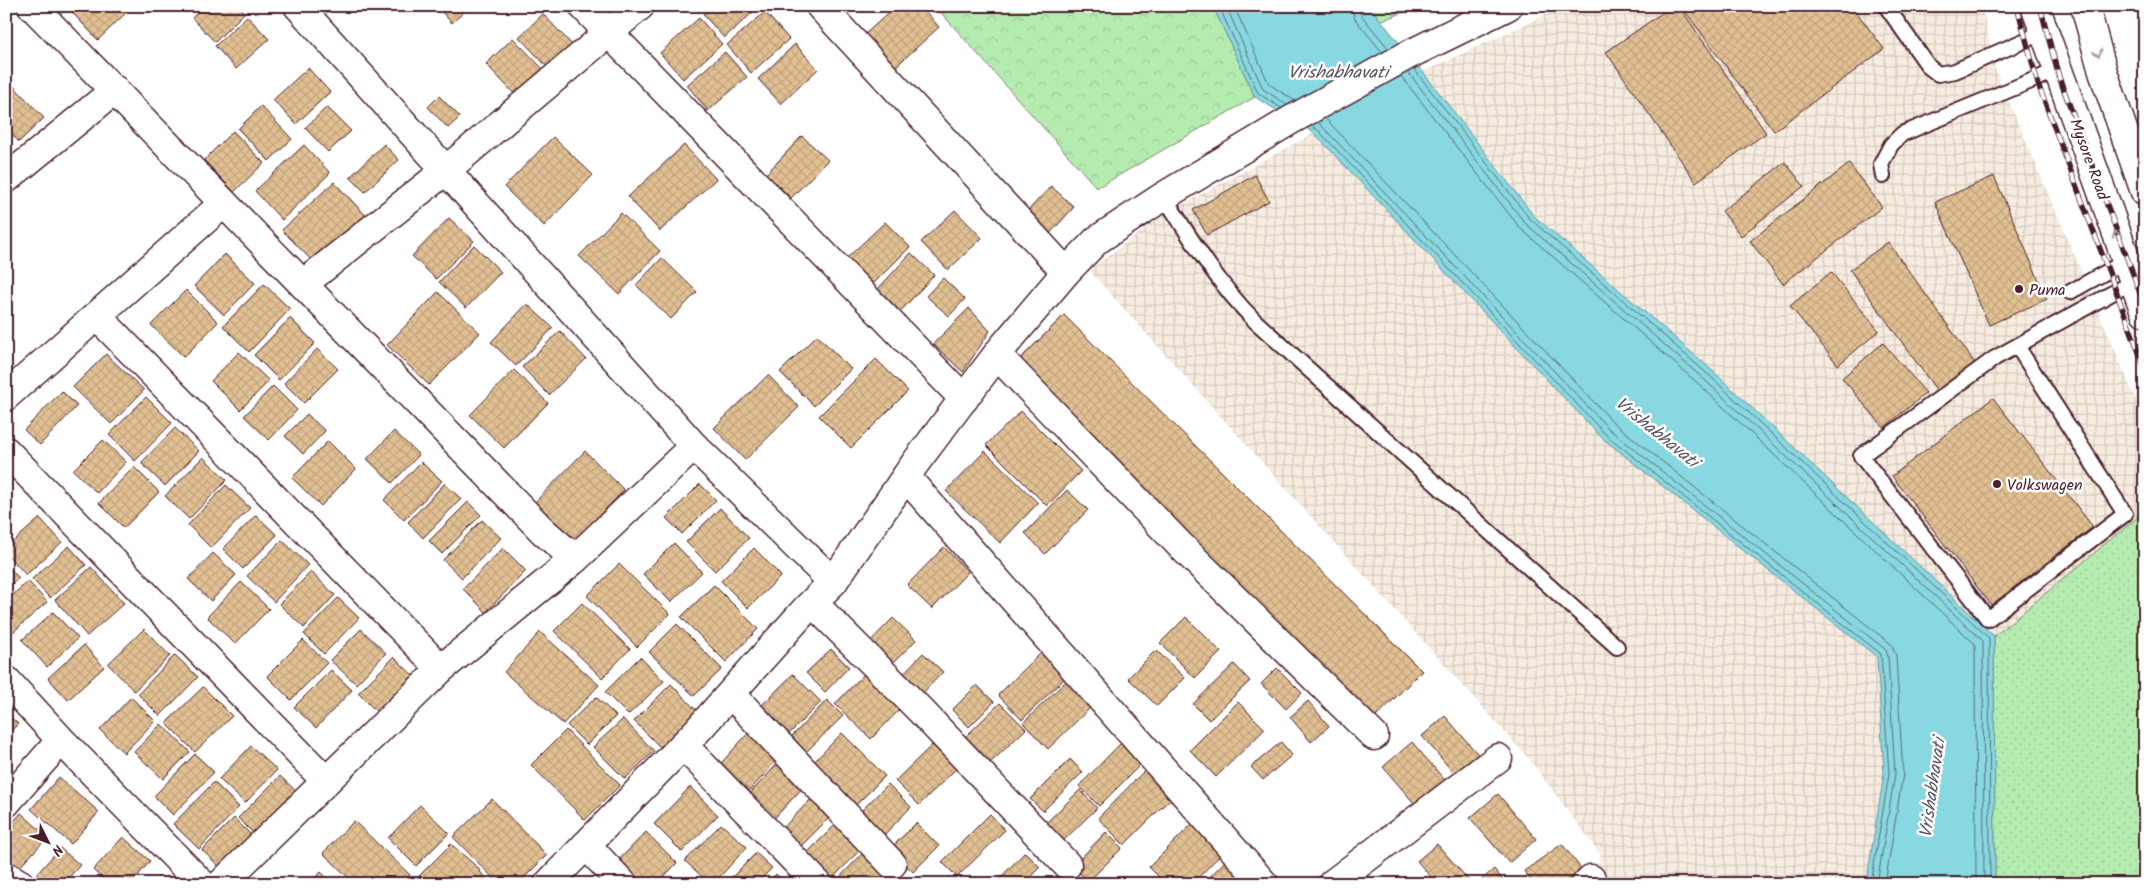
<svg xmlns="http://www.w3.org/2000/svg" width="2151" height="890" viewBox="0 0 2151 890" font-family="Kalam,sans-serif">
<style>
.industrial{fill:url(#industrial-grid)}
.grass{fill:url(#grass-dots);stroke:#7f866e}
.forest{fill:url(#forest-crowns);stroke:#7f866e}
.cemetery{fill:url(#cemetery-stones);stroke:#7f866e}
.water{fill:#87d8e1;stroke:#6f8e98}
.lines{fill:none;stroke-linecap:round;stroke-linejoin:round}
.shore{stroke:#626974;stroke-width:1}
.building{fill:url(#building-cross-hatch);stroke:#4a1f2b}
.lane-casing{stroke:#4a1f2b;stroke-width:18}
.street-casing{stroke:#4a1f2b;stroke-width:31}
.secondary-casing{stroke:#4a1f2b;stroke-width:31}
.highway-casing{stroke:#4a1f2b;stroke-width:31}
.lane{stroke:#fff;stroke-width:14}
.street{stroke:#fff;stroke-width:28}
.secondary{stroke:#fff;stroke-width:28}
.highway{stroke:#fff;stroke-width:28}
.rail-casing{stroke:#4a1f2b;stroke-width:5.5}
.rail{stroke:#fff;stroke-width:4;stroke-dasharray:11;stroke-linecap:butt}
.oneway{stroke:#ae9aa0}
.poi-dot{fill:#4a1f2b;stroke:#fff;stroke-width:2}
.labels{text-anchor:middle;stroke-width:5;stroke-linejoin:round;paint-order:stroke}
.street-label{font-size:16px;fill:#4a1f2b;stroke:#fff}
.poi-label{font-size:16px;fill:#4a1f2b;stroke:#fff;text-anchor:start}
.water-label{font-size:18px;font-style:italic;fill:#5c5662;stroke:#fff}
</style>
<defs>
<pattern id="industrial-grid" width="8" height="8" patternUnits="userSpaceOnUse" patternTransform="scale(1.25)"><rect width="8" height="8" fill="#f6ecdf"/><path d="M0 4h8M4 0v8" fill="none" stroke="#d4cac0"/></pattern>
<pattern id="grass-dots" width="8" height="8" patternUnits="userSpaceOnUse" patternTransform="scale(1.25)"><rect width="8" height="8" fill="#b4ecb0"/><path d="M2 2h.1M6 6h.1" fill="none" stroke="#9cca98" stroke-width="1.8" stroke-linecap="round"/></pattern>
<pattern id="forest-crowns" width="20" height="18" patternUnits="userSpaceOnUse" patternTransform="scale(1.25)"><rect width="20" height="18" fill="#b4ecb0"/><path d="M2 6a3 3 0 1 1 6 0M12 15a3 3 0 1 1 6 0" fill="none" stroke="#9cca98"/></pattern>
<pattern id="cemetery-stones" width="16" height="16" patternUnits="userSpaceOnUse" patternTransform="scale(1.25)"><rect width="16" height="16" fill="#b4ecb0"/><path d="M2 7V4a2 2 0 0 1 4 0v3zM10 15v-3a2 2 0 0 1 4 0v3z" fill="#9cca98"/></pattern>
<pattern id="building-cross-hatch" width="8" height="8" patternUnits="userSpaceOnUse" patternTransform="scale(1.25)"><rect width="8" height="8" fill="#e1c093"/><path d="M0 0l8 8M0 8l8-8" fill="none" stroke="#c3a57f"/></pattern>
</defs>
<rect width="100%" height="100%" fill="#fff"/>
<filter id="ink" filterUnits="userSpaceOnUse"><feTurbulence type="fractalNoise" baseFrequency=".02" numOctaves="2"/><feDisplacementMap in="SourceGraphic" scale="10" xChannelSelector="R" yChannelSelector="G"/><feConvolveMatrix kernelMatrix="1 2 1 2 8 2 1 2 1" color-interpolation-filters="sRGB"/></filter>
<g filter="url(#ink)">
<path class="industrial" d="M1565,6H1982L1995,69L2145,421V511L1994,636L1715,373L1533,215L1423,72Z
M1314,133L1601,437L1877,657L1884,774L1866,884H1589L1601,855L1530,760L1089,270L1165,214Z"/>
<path class="grass" d="M2145,511V884H1995L1994,636Z"/>
<path class="forest" d="M935,6H1213L1255,97L1097,188Z"/>
<path class="cemetery" d="M1369,6H1422L1380,21Z"/>
<path class="water" d="M1213,6H1369L1423,72L1533,215L1715,373L1994,636L1995,884H1866L1884,774L1877,657L1601,437L1314,133L1255,97Z"/>
<g class="lines">
<path class="shore" d="M1219,6L1258,93L1281,108
M1226,6L1263,89L1287,105
M1234,6L1269,84L1295,101
M1351,6L1355,19L1382,52
M1359,6L1361,15L1389,49
M1414,69L1529,218L1711,377L1989,638L1990,884
M1408,72L1525,223L1707,382L1983,641L1984,884
M1401,76L1520,228L1702,387L1975,644L1976,884
M1325,118L1614,423L1892,645L1896,656L1903,774L1885,884
M1318,122L1609,429L1886,650L1888,657L1895,774L1877,884
M1311,126L1318,130L1605,434L1881,654L1889,774L1871,884"/>
</g>
<path class="building" d="M66,6H133L98,40Z
M180,6H194L187,13Z
M204,6H239L245,12L215,42L192,18Z
M436,6H470L452,23Z
M713,6H760L724,38L703,14Z
M896,6H921L939,27L892,70L862,37Z
M1672,6H1679L1766,133L1696,182L1606,52Z
M1689,6H1852L1884,49L1774,131L1684,10Z
M765,12L789,39L751,73L727,45Z
M543,14L576,49L552,72L519,37Z
M247,16L269,39L236,69L215,46Z
M699,18L722,44L683,79L660,53Z
M513,38L547,73L520,100L486,64Z
M795,44L818,69L781,104L758,79Z
M725,52L747,77L708,111L687,85Z
M308,68L330,92L296,124L273,100Z
M6,78L44,118L19,142L6,128Z
M439,96L460,117L448,128L428,107Z
M261,106L292,139L269,161L238,129Z
M327,107L351,131L328,152L305,128Z
M233,131L264,163L234,192L204,160Z
M802,136L828,160L791,198L766,174Z
M553,137L593,175L544,226L504,187Z
M384,144L399,160L365,192L350,177Z
M304,145L330,173L282,220L255,191Z
M684,145L716,179L660,231L628,197Z
M1785,162L1804,186L1741,236L1722,211Z
M1849,164L1882,207L1783,284L1750,241Z
M1255,175L1269,201L1207,235L1193,210Z
M1994,176L2047,299L1989,325L1935,202Z
M334,182L371,221L320,269L282,230Z
M1051,186L1074,207L1046,238L1023,216Z
M955,210L982,238L948,270L921,242Z
M621,213L660,251L619,294L579,256Z
M449,218L474,241L436,279L412,256Z
M885,222L910,247L873,284L847,258Z
M1888,242L1975,363L1937,391L1850,270Z
M474,245L501,272L466,308L439,282Z
M911,253L934,275L899,313L876,291Z
M225,254L255,283L224,315L194,286Z
M662,258L697,292L671,319L636,285Z
M1831,272L1879,331L1838,365L1790,306Z
M943,278L965,299L949,316L926,296Z
M264,284L290,309L249,352L223,326Z
M186,290L218,322L184,357L151,325Z
M438,292L480,333L429,385L387,345Z
M527,304L553,328L516,366L491,342Z
M969,308L990,331L963,372L933,344Z
M1064,315L1422,671L1373,720L1015,364Z
M290,318L315,343L279,380L254,355Z
M560,331L586,359L549,395L522,367Z
M817,335L851,369L814,406L780,372Z
M1883,343L1926,393L1884,428L1842,378Z
M317,349L338,369L304,403L284,383Z
M239,352L269,381L240,410L211,381Z
M106,354L144,390L111,424L73,387Z
M876,359L908,391L851,448L819,416Z
M514,370L548,403L504,448L470,415Z
M768,375L799,407L745,460L714,428Z
M273,386L297,410L269,440L244,416Z
M62,391L77,406L40,445L24,430Z
M146,397L172,423L135,461L109,435Z
M1993,398L2093,527L1991,605L1892,476Z
M1021,411L1081,471L1047,506L986,445Z
M307,414L325,431L303,454L285,436Z
M175,428L199,451L165,486L141,463Z
M394,431L419,455L392,483L367,459Z
M103,440L126,462L97,493L73,470Z
M328,441L356,469L321,506L292,478Z
M585,451L624,490L573,543L533,504Z
M985,451L1038,503L1000,543L946,491Z
M203,457L227,480L189,519L165,496Z
M421,462L442,481L404,520L384,500Z
M134,467L159,492L124,528L99,503Z
M445,483L461,499L423,538L408,522Z
M700,484L716,500L682,534L666,518Z
M226,485L250,508L211,548L188,525Z
M1067,490L1088,510L1045,554L1025,533Z
M468,502L481,515L442,554L429,541Z
M720,508L749,538L715,571L686,542Z
M256,515L277,535L243,569L223,549Z
M40,518L62,542L26,575L6,553V548Z
M482,520L501,538L462,578L443,560Z
M282,540L308,565L274,602L247,576Z
M674,543L702,572L671,602L643,574Z
M69,546L86,565L50,598L32,579Z
M944,547L968,572L932,609L907,585Z
M503,548L526,571L486,612L463,589Z
M754,548L781,576L748,608L721,581Z
M213,553L236,575L211,601L188,579Z
M619,564L670,614L637,647L587,596Z
M6,565L19,578L6,589Z
M91,567L124,603L87,636L55,600Z
M311,572L335,595L304,628L279,604Z
M28,581L47,602L12,633L6,626V601Z
M241,582L269,609L235,644L207,617Z
M714,585L758,629L726,662L681,617Z
M338,598L359,618L324,654L304,634Z
M582,603L630,649L602,678L554,631Z
M53,612L78,638L47,667L22,640Z
M1186,617L1221,652L1195,678L1160,643Z
M893,618L916,640L884,672L862,650Z
M677,624L722,669L694,696L649,652Z
M144,629L170,656L134,691L108,664Z
M361,629L386,653L356,684L330,660Z
M540,632L599,685L563,724L504,672Z
M303,640L327,663L291,700L267,676Z
M84,645L104,667L68,700L48,678Z
M831,649L849,667L825,692L806,673Z
M1156,650L1185,678L1157,706L1128,678Z
M1042,652L1066,677L1022,720L998,695Z
M923,653L943,672L916,700L896,681Z
M175,655L198,677L160,716L138,694Z
M394,657L421,683L385,720L358,693Z
M640,657L664,681L628,715L605,692Z
M1234,664L1250,681L1209,720L1193,704Z
M1277,668L1302,693L1286,709L1261,684Z
M331,670L352,690L316,728L294,707Z
M866,672L902,707L871,739L835,704Z
M793,674L821,702L783,740L755,712Z
M1069,678L1094,704L1048,749L1023,723Z
M671,684L697,711L660,747L634,721Z
M977,685L994,702L969,727L952,710Z
M203,687L232,716L195,752L166,723Z
M131,697L155,721L124,753L100,730Z
M596,697L616,716L587,745L567,725Z
M827,700L843,716L804,754L789,739Z
M1308,701L1329,726L1311,742L1290,717Z
M1238,702L1265,729L1216,777L1190,750Z
M1000,703L1026,729L987,766L962,740Z
M6,713L18,724L6,736Z
M1445,716L1482,759L1459,779L1422,736Z
M623,719L654,751L625,779L593,747Z
M161,724L190,752L163,779L134,752Z
M566,730L620,785L585,820L531,765Z
M751,730L780,757L744,797L714,771Z
M842,733L885,776L853,808L810,766Z
M1123,741L1144,761L1099,806L1079,786Z
M1281,742L1292,755L1263,780L1251,767Z
M1412,742L1449,785L1420,810L1383,767Z
M932,745L956,769L919,805L895,781Z
M251,746L277,770L245,803L219,779Z
M195,754L214,772L173,815L154,796Z
M1070,759L1083,772L1043,811L1030,799Z
M780,761L806,784L770,823L744,800Z
M1150,765L1177,792L1124,845L1098,818Z
M280,776L302,797L260,840L238,818Z
M59,777L99,812L71,844L31,809Z
M214,782L239,807L199,849L173,824Z
M888,784L911,807L879,840L856,816Z
M690,787L718,815L682,852L654,824Z
M1080,790L1097,808L1062,842L1045,824Z
M818,792L836,811L794,853L776,835Z
M1498,794L1536,839L1509,863L1470,818Z
M492,799L547,855L518,884H499L453,837Z
M420,805L449,833L416,866L388,838Z
M21,813L48,837L14,873L6,866V831Z
M990,814L1005,830L957,877L942,862Z
M234,818L258,842L227,874L202,850Z
M354,821L410,875L401,884H355L323,853Z
M838,822L863,847L828,883L802,858Z
M916,823L939,846L913,872L890,849Z
M1193,823L1223,852L1192,884H1166L1149,867Z
M721,824L747,847L713,884H710L685,861Z
M646,832L677,863L657,884H628L611,868Z
M1106,832L1122,848L1088,882L1073,866Z
M123,837L150,861L131,884H108L93,870Z
M451,844L477,867L489,884H427L419,876Z
M1437,844L1471,883L1470,884H1437L1417,861Z
M1562,844L1582,870L1563,884H1533L1524,871Z
M60,848L80,865L63,884H44L35,876Z
M864,852L890,877L884,884H833Z
M1025,852L1040,867L1023,884H1000L997,881Z
M756,853L772,868L756,884H725Z
M1226,860L1250,884H1203Z
M1494,869L1506,884H1477Z
M321,872L333,884H309Z
M776,874L785,884H767Z
M1398,879L1403,884H1392Z"/>
<g class="lines">
<g class="lane-casing">
<path id="lane" d="M1886,6L1929,67L1938,74L1955,71L2044,32
M1883,176L1881,164L1891,145L1902,134L2058,70
M1164,196C1192,241 1218,284 1255,321L1617,647
M2070,292L2126,261
M2017,346L2125,514L1988,619L1861,456L1995,358L2134,281"/>
</g>
<g class="street-casing">
<path id="street" d="M32,6L543,531L575,559L441,669L221,884
M298,6L694,446L833,582
M583,6L964,399
M820,6L1066,272
M6,179L115,90
M303,284L445,171L640,6
M97,316L441,669
M997,355L1179,544L1374,736
M6,396L224,203
M6,451L326,781
M906,477L1264,884
M575,559L694,446
M813,603L920,710L1067,865
M6,680L61,740L202,884
M731,694L892,864
M683,745L818,884
M6,803L61,740
M586,845L623,884
M6,876L20,884
M1332,884L1498,758
M1586,884L1591,879"/>
</g>
<g class="secondary-casing">
<path id="secondary" d="M548,884L696,732L805,610L833,582L916,462L1002,348L1066,272L1097,240L1164,196L1291,120L1408,55L1508,6"/>
</g>
<g class="highway-casing">
<path id="highway" d="M2035,6L2145,312
M2085,6L2103,72L2145,192"/>
</g>
<use href="#lane" class="lane"/>
<use href="#street" class="street"/>
<use href="#secondary" class="secondary"/>
<use href="#highway" class="highway"/>
<g class="rail-casing">
<path id="rail" d="M2017,6L2038,84L2145,368
M2040,6L2059,77L2145,306"/>
</g>
<use href="#rail" class="rail"/>
</g>
<defs><path id="oneway-chevron" d="M-2-3.5L2.5 0L-2 3.5" fill="none" stroke-width="1.6" stroke-linecap="round" stroke-linejoin="round" transform="scale(1.25)"/></defs>
<g class="oneway">
<use href="#oneway-chevron" transform="translate(2098 53) rotate(75)"/>
<use href="#oneway-chevron" transform="translate(2116 234) rotate(-110)"/>
</g>
</g>
<g class="poi-dot">
<circle cx="2019" cy="289" r="5"/>
<circle cx="1997" cy="484" r="5"/>
</g>
<g class="labels">
<g class="street-label">
<text transform="translate(2090 159) rotate(70)" y="6">Mysore Road</text>
</g>
<g class="poi-label">
<text x="2029" y="295">Puma</text>
<text x="2007" y="490">Volkswagen</text>
</g>
<g class="water-label">
<text x="1338" y="78">Vrishabhavati</text>
<text transform="translate(1657 432) rotate(39)" y="6">Vrishabhavati</text>
<text transform="translate(1932 788) rotate(-82)" y="6">Vrishabhavati</text>
</g>
</g>
<rect width="2151" height="890" fill="none" stroke="#fff" stroke-width="25"/>
<rect x="12" y="12" width="2126" height="865" fill="none" stroke="#4a1f2b" stroke-width="2" filter="url(#ink)"/>
<g transform="translate(48 842) rotate(132)" stroke="#ffffff" stroke-width="4" paint-order="stroke">
<path d="M0-4L9 19L0 12L-9 19Z" fill="#4a1f2b"/>
<text y="-8" font-size="14" font-weight="bold" text-anchor="middle" fill="#4a1f2b">N</text>
</g>
</svg>
